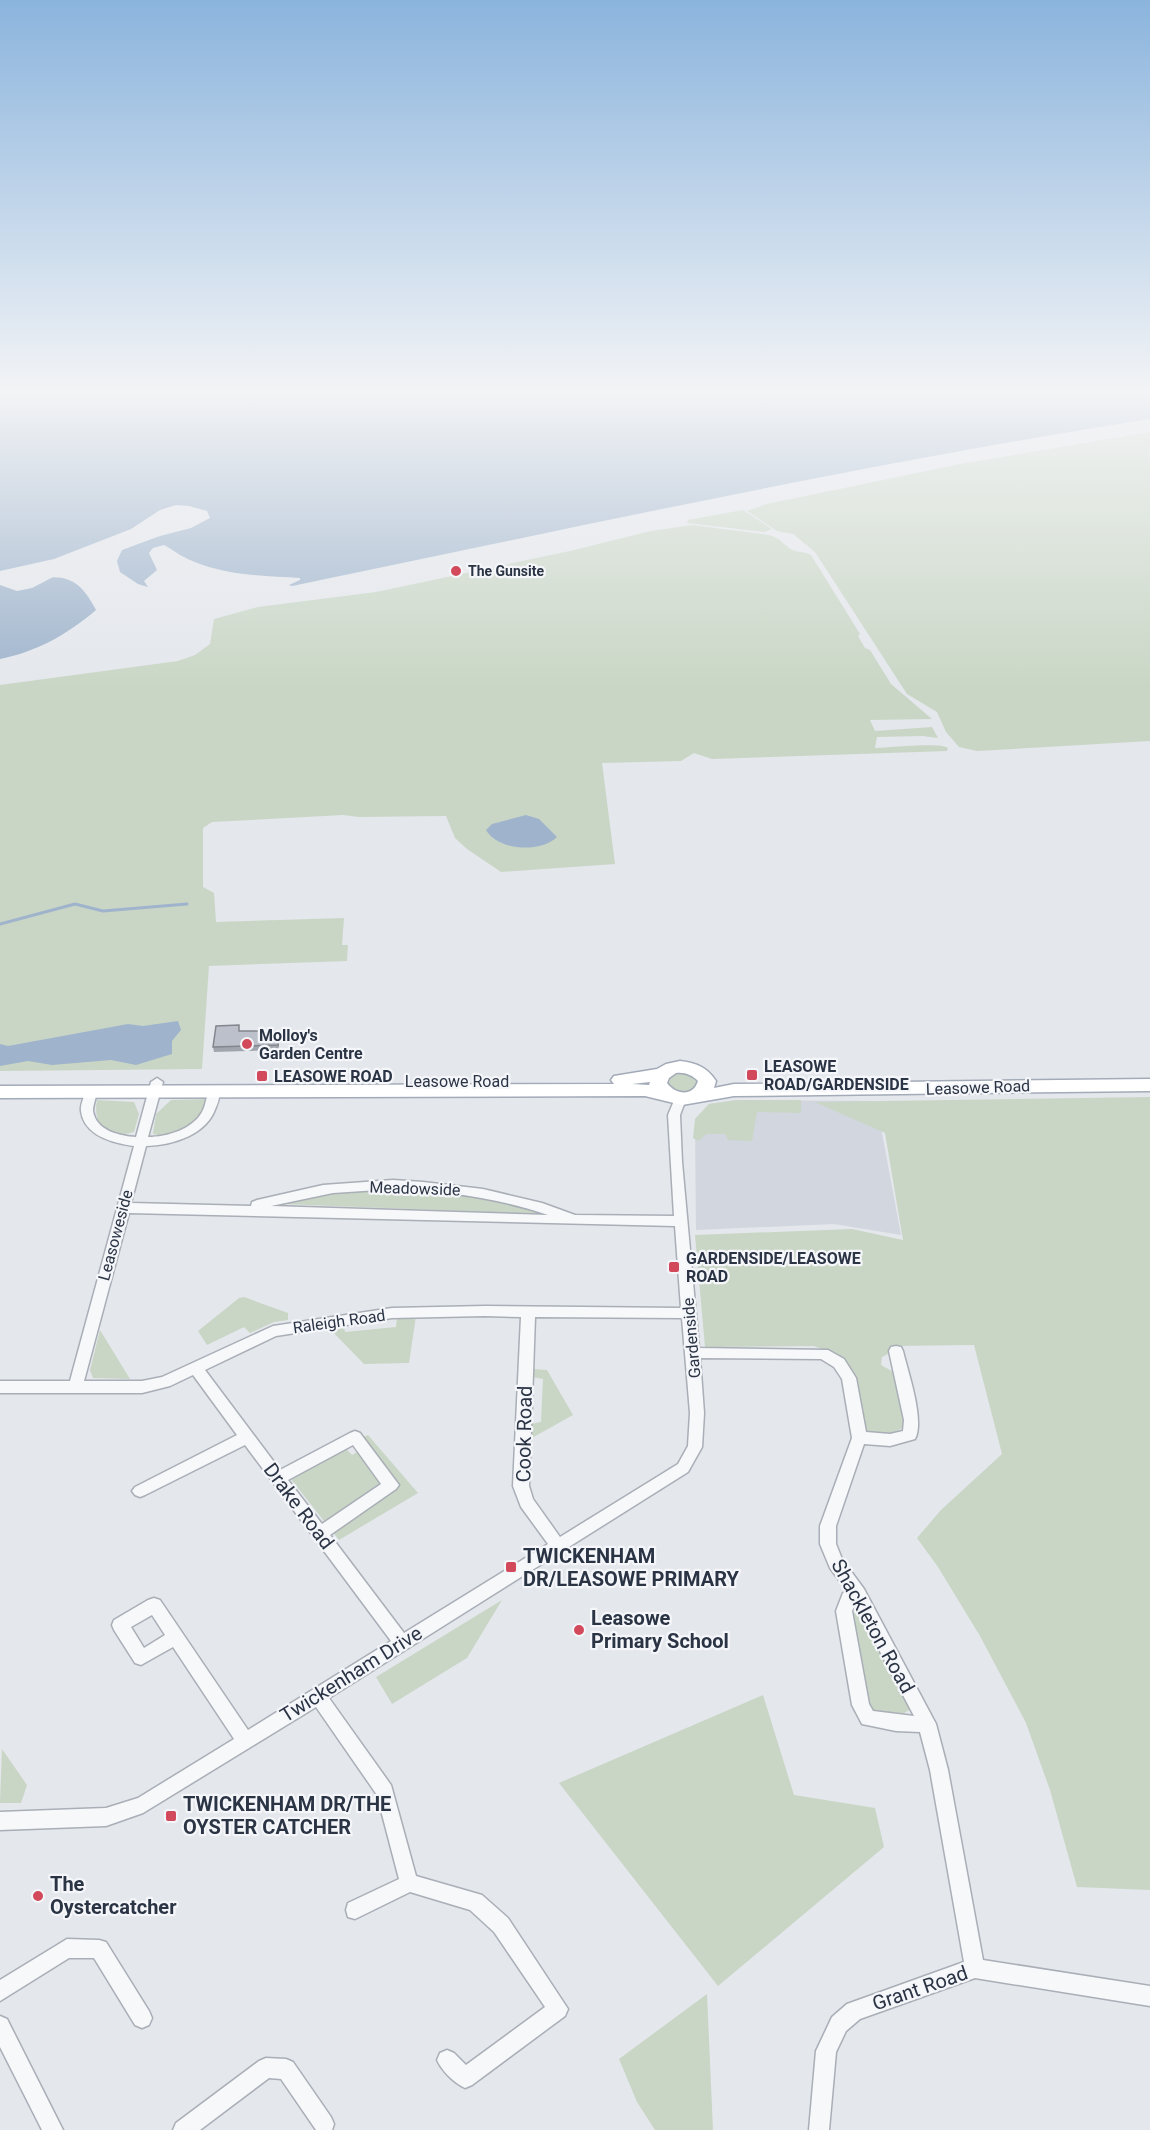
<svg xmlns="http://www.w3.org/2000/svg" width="1150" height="2130" viewBox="0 0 1150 2130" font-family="Roboto,sans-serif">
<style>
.built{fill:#d2d6de}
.green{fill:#c9d6c5}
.water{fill:#9fb4cc}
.pier{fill:#e4e7ec}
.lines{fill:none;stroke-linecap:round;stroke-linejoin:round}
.stream{stroke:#9fb4cc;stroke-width:3}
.minor-casing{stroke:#a9aeb7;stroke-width:3}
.primary-casing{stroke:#a3abb8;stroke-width:3}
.minor{fill:#f7f8fa;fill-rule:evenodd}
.primary{fill:#fff;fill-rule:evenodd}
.wall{fill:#a1a5ae}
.shaded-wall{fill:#83868d}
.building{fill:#bbc0ca;stroke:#83868d;stroke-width:1.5}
.poi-dot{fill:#d1495b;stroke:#f4f6f9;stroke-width:2}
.labels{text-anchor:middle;stroke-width:4.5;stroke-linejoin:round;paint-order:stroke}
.far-poi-label{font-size:14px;font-weight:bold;fill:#2b3445;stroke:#f4f6f9;text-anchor:start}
.poi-label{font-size:16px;font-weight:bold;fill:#2b3445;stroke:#f4f6f9;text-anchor:start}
.street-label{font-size:16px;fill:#2b3445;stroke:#f4f6f9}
.near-street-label{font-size:20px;fill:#2b3445;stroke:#f4f6f9}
.near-poi-label{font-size:20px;font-weight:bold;fill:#2b3445;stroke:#f4f6f9;text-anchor:start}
</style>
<rect width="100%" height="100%" fill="#e4e7ec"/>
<path class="built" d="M737,1100L876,1101L901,1235L834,1224L696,1230L695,1119L709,1104Z"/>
<path class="green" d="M1150,432V741L977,751L959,747L946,732L937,712L907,694L815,552L793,534L777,531L747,511L767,504L960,464Z
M743,510L772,529L765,532L687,523L688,520Z
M692,525L769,535C782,539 781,543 791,549C797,553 804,551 811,555L860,634L858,636L865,648L870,650L891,684L932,719L870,720L875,731L932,727L938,738L923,736L877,737L875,748C889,748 940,742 948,748L947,751L712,759L694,753L681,761L602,763L615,864L501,872L467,849L455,838L446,816L359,817L343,815L212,822L203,828V887L214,893L216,922L344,918L342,945H348L347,961L209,966L202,1069L0,1071V685L178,661L195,655L210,644L214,619L258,607L376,592L570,551L651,531Z
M684,1073L694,1077L698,1084L692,1091L681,1093L671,1089L667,1082L673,1075Z
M1150,1097V1890L1077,1887L1050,1790L1026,1723L980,1636L938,1567L917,1538L941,1510L1002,1454L974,1345L890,1346V1353L882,1357L881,1365L897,1374L906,1426L890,1435L865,1434L851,1368L837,1355L814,1346L705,1347L695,1235L852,1229L903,1240L885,1133L815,1102Z
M207,1099C201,1123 178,1140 153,1134L156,1114L171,1100Z
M97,1100L134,1102L139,1114L134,1132C109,1140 92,1127 97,1100Z
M737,1100H801V1113L757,1112L752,1141L728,1140L725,1134H706L699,1141L693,1138L695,1119L709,1104Z
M416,1189L477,1195L538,1208L540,1214L281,1204L285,1200L353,1190Z
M244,1297L288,1313V1320L274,1322L250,1333L244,1327L207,1345L198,1331L239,1298Z
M416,1316L409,1363L364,1364L329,1328L344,1326L345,1332L396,1327L397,1318Z
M100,1330L130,1379L93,1378L90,1370Z
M534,1369L547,1370L573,1415L530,1439L531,1424L541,1422L543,1379L533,1377Z
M368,1435L418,1493L339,1540L290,1478L344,1447L352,1455L368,1446L362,1438Z
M502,1600L467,1658L392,1704L376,1677Z
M858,1612L911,1709L904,1713L873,1712L868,1704L850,1614Z
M763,1695L794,1795L875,1808L884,1847L718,1986L559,1783Z
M2,1749L27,1785L21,1803H0Z
M707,1994L713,2130H655L637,2102L619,2059Z"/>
<path class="water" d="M0,390H1150V419C862,464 577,527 292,586L289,585L300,580V578C260,576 216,575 180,555C175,552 170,548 164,545L153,548L149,553L157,570L144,581L148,587L138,584L120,572L117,561L122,550L193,523L196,518L176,514L33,569L21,578C29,582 35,580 44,578C72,574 84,587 96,610C68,634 36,652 0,659Z
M526,815L539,819L557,837C541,853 498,851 486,830L492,824Z
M178,1021L181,1030L172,1041V1054L136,1065L111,1060L52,1065L28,1061L0,1066V1044L8,1046L128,1024L143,1026Z"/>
<path class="pier" d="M176,505L189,506L207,511L210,518L191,528L160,536L118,551L121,547L193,519L186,516L176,517L165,521L155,530L58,566L34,572L25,577L43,578L48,575L59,574L32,588L17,591L0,585V571L54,559L131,529L160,510Z"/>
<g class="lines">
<path class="stream" d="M0,924L75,904L103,911L187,904"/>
<g class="minor-casing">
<path id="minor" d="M157,1078L163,1082L148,1137C167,1137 193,1129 202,1112C206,1105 206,1096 210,1089H218C220,1095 219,1101 216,1107C207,1135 173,1145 146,1146L131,1203L251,1206L252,1202L257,1200L323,1185L393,1180L423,1182L483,1189L542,1203L575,1215L674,1216L668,1115L676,1096H684L686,1099L680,1115L682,1162L699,1348L828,1350L844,1359L856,1378L866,1432L890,1434L903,1431L904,1420L889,1351L891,1347L896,1346L901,1347L903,1351C908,1372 925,1421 915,1439L890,1446L864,1444L836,1526V1544L842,1559L864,1589L936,1724L948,1770L983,1960L1150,1986V2006L975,1978L860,2019L846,2031L836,2052L829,2130H809L816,2051L832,2017L847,2004L964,1962L930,1770L920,1732L896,1731L862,1724L852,1705L836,1611L843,1593L847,1591L830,1568L820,1544V1526L852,1438L842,1379L834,1367L821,1359L700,1358L704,1413L702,1447L688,1472L329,1698L391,1785L416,1876L482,1895L508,1918L568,2009L565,2016L472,2085L465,2088C454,2083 442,2071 437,2060L440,2053L447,2050L454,2053L466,2065L545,2007L494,1932L470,1910L410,1892L355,1919L348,1917L346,1910L348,1903L399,1879L377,1795L316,1707L143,1813L106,1826L0,1830V1812L106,1808L138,1798L234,1739L173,1647L141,1665L135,1663L114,1630L112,1625L114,1620L148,1600L154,1598L160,1600L248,1730L391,1641L245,1445L145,1495L140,1497L135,1495L132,1491L135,1487L237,1435L193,1375L170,1386L142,1393H0V1381H70L134,1146C113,1143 84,1136 81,1111C80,1105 84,1098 85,1092L91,1088L97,1092C96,1098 93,1105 93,1111C96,1131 120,1136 136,1137L151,1082ZM393,1189C446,1191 498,1198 548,1215L271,1206L333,1193ZM129,1213L675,1226L681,1308L485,1306L392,1308L273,1326L162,1377L142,1381H84ZM485,1316L521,1317L513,1486L521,1507L548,1544L404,1633L330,1535L396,1489L399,1485L360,1433L355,1431L350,1433L280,1470L205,1370L276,1336L392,1318ZM535,1317L682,1318L690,1413L688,1446L678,1464L560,1537L533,1499L529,1486ZM353,1445L381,1484L322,1524L288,1480ZM855,1604L914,1716L873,1711L869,1704L852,1611ZM152,1615L165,1635L144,1648L131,1627Z
M67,1939L99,1940L106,1942L149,2011L152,2018L149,2025L142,2028L135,2025L94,1958H69L0,2001V1980Z
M0,2016L7,2019L63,2130H42L0,2047Z
M266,2058L286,2059L293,2062L331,2117L334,2124L332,2130H316L281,2079L269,2078L200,2130H173L176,2123L259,2061Z"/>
</g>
<g class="primary-casing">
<path id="primary" d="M680,1061C696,1063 707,1067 716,1081L714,1088L734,1084L1150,1079V1091L734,1096L682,1105L645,1096L0,1098V1086L614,1084L611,1080L614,1076L657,1069L666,1064ZM676,1073C685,1072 692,1075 698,1081C693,1097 676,1095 667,1083L669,1078ZM650,1082L649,1085L632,1084Z"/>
</g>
<use href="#minor" class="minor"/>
<use href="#primary" class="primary"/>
</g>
<path class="wall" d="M240,1031L280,1037L278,1050L214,1052L213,1047Z"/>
<path class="shaded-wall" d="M279,1031L280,1037L278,1050V1045Z"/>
<path class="building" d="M239,1025V1031H279L278,1045L213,1047L216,1026Z"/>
<linearGradient id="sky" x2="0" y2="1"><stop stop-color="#8bb4dd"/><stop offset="0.57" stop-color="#f3f4f6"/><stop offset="1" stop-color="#f3f4f6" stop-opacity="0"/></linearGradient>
<rect width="1150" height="688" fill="url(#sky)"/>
<g class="poi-dot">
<circle cx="456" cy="571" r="6"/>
<circle cx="247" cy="1044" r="6"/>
<rect x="746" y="1069" width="12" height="12" rx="3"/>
<rect x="256" y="1070" width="12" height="12" rx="3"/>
<rect x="668" y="1261" width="12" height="12" rx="3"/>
<rect x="505" y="1561" width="12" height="12" rx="3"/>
<circle cx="579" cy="1630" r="6"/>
<rect x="165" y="1810" width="12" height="12" rx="3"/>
<circle cx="38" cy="1896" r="6"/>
</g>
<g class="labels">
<g class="far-poi-label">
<text x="468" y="576">The Gunsite</text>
</g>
<g class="poi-label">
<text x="259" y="1041">Molloy's<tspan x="259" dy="18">Garden Centre</tspan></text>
<text x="764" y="1072">LEASOWE<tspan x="764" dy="18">ROAD/GARDENSIDE</tspan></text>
<text x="274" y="1082">LEASOWE ROAD</text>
<text x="686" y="1264">GARDENSIDE/LEASOWE<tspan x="686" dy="18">ROAD</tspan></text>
</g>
<g class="street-label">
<text x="457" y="1087">Leasowe Road</text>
<text transform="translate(978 1087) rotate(-2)" y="6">Leasowe Road</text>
<text transform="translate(415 1188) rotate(2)" y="6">Meadowside</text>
<text transform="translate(115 1235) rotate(-75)" y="6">Leasoweside</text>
<text transform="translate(339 1321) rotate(-8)" y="6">Raleigh Road</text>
<text transform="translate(691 1338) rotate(-95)" y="6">Gardenside</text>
</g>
<g class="near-street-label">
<text transform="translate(524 1434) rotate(-89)" y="7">Cook Road</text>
<text transform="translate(299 1506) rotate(53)" y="7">Drake Road</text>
<text transform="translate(873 1626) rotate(61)" y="7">Shackleton Road</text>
<text transform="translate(351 1674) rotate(-32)" y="7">Twickenham Drive</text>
<text transform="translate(920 1988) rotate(-19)" y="7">Grant Road</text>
</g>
<g class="near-poi-label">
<text x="523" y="1563">TWICKENHAM<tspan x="523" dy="23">DR/LEASOWE PRIMARY</tspan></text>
<text x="591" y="1625">Leasowe<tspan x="591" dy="23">Primary School</tspan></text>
<text x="183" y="1811">TWICKENHAM DR/THE<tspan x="183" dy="23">OYSTER CATCHER</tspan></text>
<text x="50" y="1891">The<tspan x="50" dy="23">Oystercatcher</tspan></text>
</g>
</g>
</svg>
